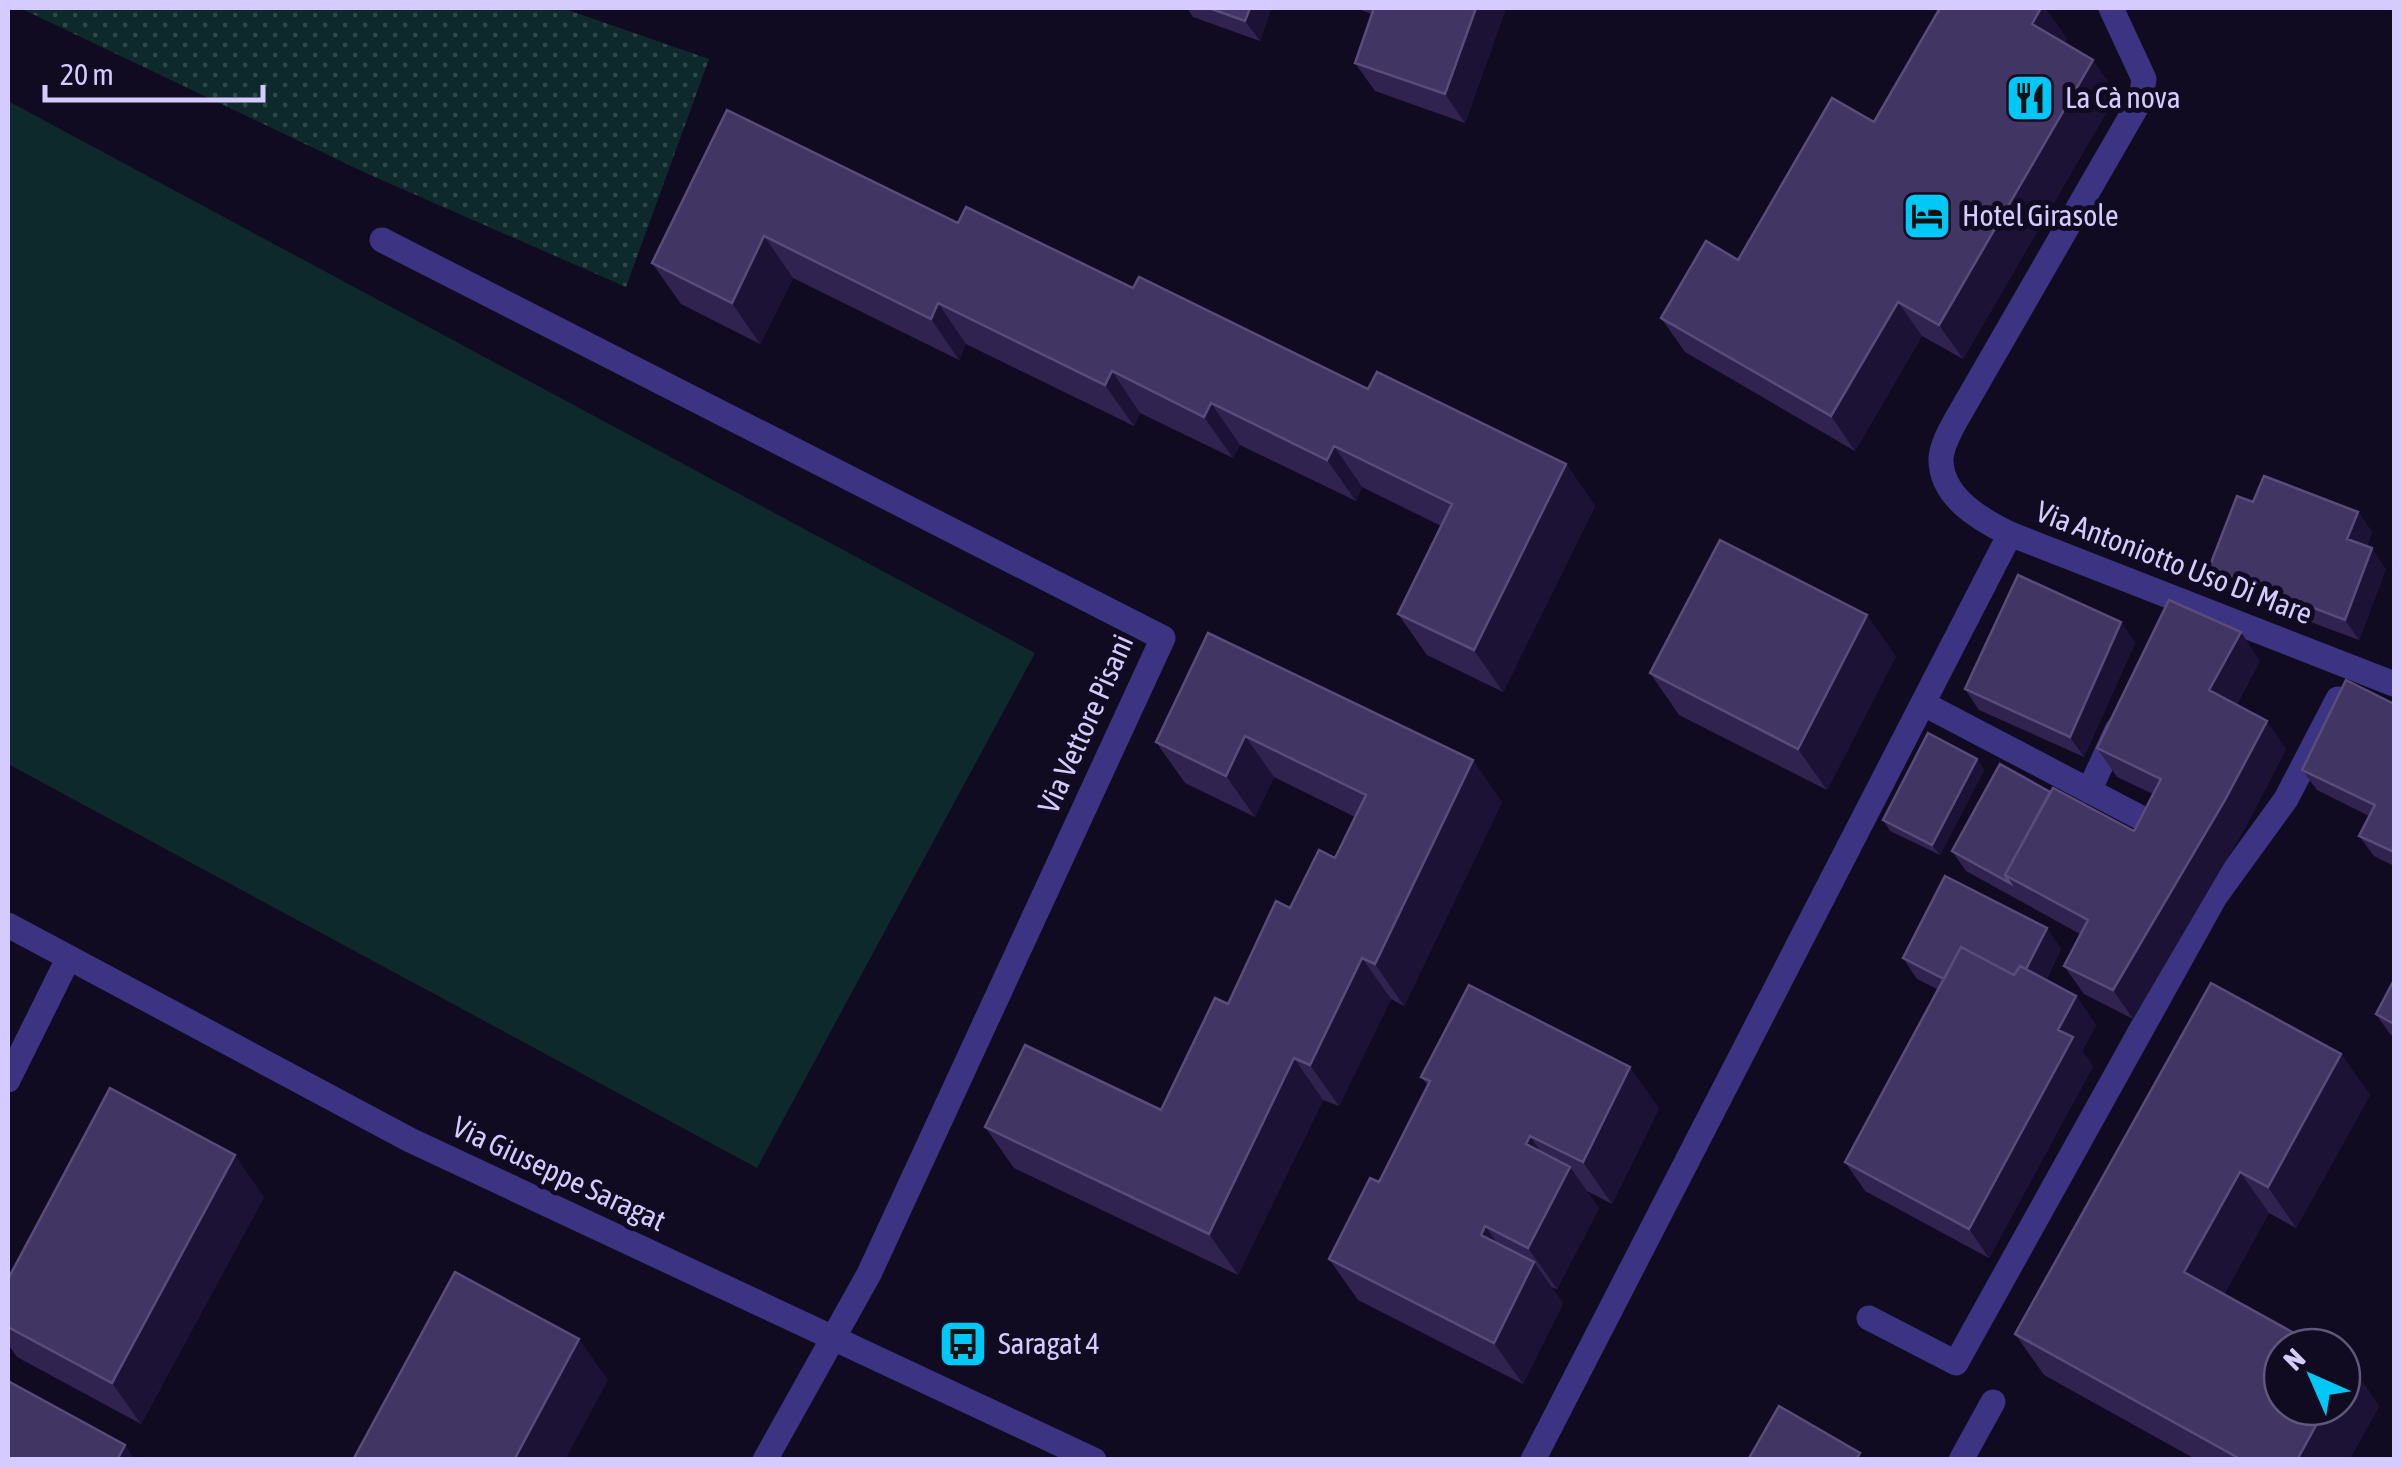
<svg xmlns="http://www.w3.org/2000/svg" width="2402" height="1467" viewBox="0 0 2402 1467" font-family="'Asap Condensed',sans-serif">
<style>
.green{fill:url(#green-dots)}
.pitch{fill:#0e292b}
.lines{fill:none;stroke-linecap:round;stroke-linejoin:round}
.minor{stroke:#3d3383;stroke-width:25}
.wall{fill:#302350}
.shaded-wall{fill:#1c1235}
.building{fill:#413563;stroke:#594c7b;stroke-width:2.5}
.labels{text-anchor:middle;stroke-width:10;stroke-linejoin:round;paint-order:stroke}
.poi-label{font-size:30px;fill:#d6cbff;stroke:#110b21;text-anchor:start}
.street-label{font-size:30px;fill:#d6cbff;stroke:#110b21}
</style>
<defs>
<pattern id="green-dots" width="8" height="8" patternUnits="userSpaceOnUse" patternTransform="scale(2.5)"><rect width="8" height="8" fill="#0e292b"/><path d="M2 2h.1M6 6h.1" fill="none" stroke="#30474b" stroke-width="1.8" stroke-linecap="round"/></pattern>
</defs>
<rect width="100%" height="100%" fill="#110b21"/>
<path class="green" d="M20,8H562L709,59L626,287L368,174Z"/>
<path class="pitch" d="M8,101L1035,653L757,1168L8,764Z"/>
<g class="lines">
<path class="minor" d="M2111,8L2144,79L2141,99L1956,420C1950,431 1942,445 1941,458C1940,497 1981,520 2010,534L2394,684
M382,240L1163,638L869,1274L765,1460
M1924,704L2145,820
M2089,791L2117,730
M8,925L410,1140L1094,1460
M8,1080L68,959
M1869,1318L1956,1363L2215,897L2286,799L2338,699
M1533,1460L2010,534
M1961,1460L1993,1402"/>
</g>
<path class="wall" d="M1187,8H1271L1260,41L1193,17Z
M1355,8H1506L1465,123L1375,91L1355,63L1372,14Z
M1940,8H2045L2067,39L2064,43L2117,94L1963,359L1922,336L1855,451L1685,352L1661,318L1738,260L1874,122Z
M727,110L958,223L1133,288L1368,389L1566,464L1595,506L1503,692L1427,655L1398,614L1441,526L1362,487L1356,501L1240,445L1233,458L1140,413L1134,426L966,344L959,360L793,278L760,344L681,304L652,263Z
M2253,502L2358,512L2372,532L2367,546L2386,569L2359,640L2223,589L2209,568Z
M2121,622L2135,643L2084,757L1979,710L1965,689Z
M1208,633L1502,802L1404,1006L1391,999L1339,1106L1323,1100L1238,1275L1014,1168L985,1127L1161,1110L1290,908L1335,858L1355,817L1274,777L1255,817L1185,783L1156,742Z
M1896,656L1827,790L1679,715L1650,673Z
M2260,661L2236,705L2286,749L2245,828L2133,1019L2084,994L2064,966L2080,934L1966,871L1952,851L2050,792L2134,831L2153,794L2117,777L2097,748Z
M2394,704V866L2374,856L2359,836L2369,816L2317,790L2302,770Z
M1977,759L1984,770L1940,855L1890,831L1883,820Z
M2061,949L2046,980L2076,996L2096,1025L2082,1051L2093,1066L1989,1258L1865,1191L1845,1162L1939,990L1917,979L1903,958Z
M2394,980V1037L2390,1034L2376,1014Z
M2341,1054L2370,1095L2296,1228L2269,1213L2224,1294L2350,1364L2379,1406L2349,1460H2197L2044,1375L2015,1334Z
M1421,1077L1659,1108L1612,1204L1587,1191L1599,1208L1557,1289L1551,1287L1563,1303L1523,1384L1358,1300L1329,1259L1379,1182L1428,1086Z
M264,1197L141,1424L17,1357L8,1344V1279Z"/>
<path class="shaded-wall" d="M1250,8H1271L1260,41L1245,21Z
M1476,8H1506L1465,123L1445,94Z
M2041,8H2045L2067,39L2056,59L2032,24Z
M2093,60L2117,94L1963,359L1939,325Z
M764,236L793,278L760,344L732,303Z
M1898,302L1922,336L1855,451L1831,416Z
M938,303L966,344L959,360L931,319Z
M1112,371L1140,413L1134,426L1105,385Z
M1211,403L1240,445L1233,458L1204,417Z
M1334,446L1362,487L1356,501L1327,460Z
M1566,464L1595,506L1503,692L1474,650Z
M2358,512L2372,532L2361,560L2347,539Z
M2372,548L2386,569L2359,640L2345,620Z
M1867,615L1896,656L1827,790L1798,749Z
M2121,622L2135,643L2084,757L2070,737Z
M2241,632L2260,661L2228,718L2209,690Z
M2267,721L2286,749L2245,828L2133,1019L2113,990Z
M1245,736L1274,777L1255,817L1226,776Z
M1977,759L1984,770L1940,855L1932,845Z
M1473,760L1502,802L1404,1006L1375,964Z
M2047,928L2061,949L2034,1003L2020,983Z
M1362,958L1391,999L1339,1106L1310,1065Z
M2076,996L2096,1025L2082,1051L2093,1066L1989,1258L1969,1229L2058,1030Z
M2341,1054L2370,1095L2296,1228L2268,1187Z
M1294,1058L1323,1100L1238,1275L1209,1234Z
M1630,1067L1659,1108L1612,1204L1583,1162Z
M1530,1136L1559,1178L1526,1144Z
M235,1155L264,1197L141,1424L112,1383Z
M1570,1167L1599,1208L1557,1289L1528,1248Z
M2240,1172L2269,1213L2213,1313L2184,1272Z
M1485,1226L1514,1267L1481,1235Z
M1534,1262L1563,1303L1523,1384L1494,1343Z
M579,1339L608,1380L565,1460H514Z
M2350,1364L2379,1406L2349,1460H2297L2326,1407H2342V1379Z
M125,1445L135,1460H117Z"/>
<path class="building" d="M1209,8H1250L1245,21Z
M1374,8H1476L1445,94L1355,63Z
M1940,8H2041L2032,24L2093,60L1939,325L1898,302L1831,416L1661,318L1706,241L1738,260L1832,98L1874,122Z
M727,110L958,223L966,207L1133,288L1139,277L1368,389L1377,372L1566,464L1474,650L1398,614L1452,504L1334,446L1327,460L1211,403L1204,417L1112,371L1105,385L938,303L931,319L764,236L732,303L652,263Z
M2264,476L2358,512L2347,539L2372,548L2345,620L2209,568L2237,496L2253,502Z
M1720,540L1867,615L1798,749L1650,673Z
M2018,575L2121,622L2070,737L1965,689Z
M2169,600L2241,632L2209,690L2267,721L2225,800L2113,990L2064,966L2088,920L2005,875L2053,788L2134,831L2161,779L2097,748Z
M1208,633L1473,760L1375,964L1362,958L1310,1065L1294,1058L1209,1234L985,1127L1025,1045L1161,1110L1215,998L1228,1004L1276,901L1290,908L1319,850L1335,858L1366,795L1245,736L1226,776L1156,742Z
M2346,680L2394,704V852L2359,836L2375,805L2302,770Z
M1928,733L1977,759L1932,845L1883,820Z
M2000,764L2050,792L2005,875L2010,883L1952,851Z
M1945,876L2047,928L2026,969L2020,966L2014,975L1961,947L1944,979L1903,958Z
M1961,947L2014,975L2020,966L2076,996L2058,1030L2073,1037L1969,1229L1845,1162Z
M2394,980V1024L2376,1014Z
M2211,983L2341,1054L2268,1187L2240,1172L2184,1272L2319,1347H2282V1407H2326L2297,1460H2242L2015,1334Z
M1469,985L1630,1067L1583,1162L1530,1136L1526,1144L1570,1167L1528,1248L1485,1226L1481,1235L1534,1262L1494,1343L1329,1259L1370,1178L1379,1182L1430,1081L1421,1077Z
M110,1088L235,1155L112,1383L8,1327V1279Z
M455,1272L579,1339L514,1460H353Z
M2342,1360L2350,1364L2342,1379Z
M8,1381L125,1445L117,1460H8Z
M1779,1406L1860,1453L1856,1460H1748Z"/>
<defs>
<g id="restaurant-square" transform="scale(2.5)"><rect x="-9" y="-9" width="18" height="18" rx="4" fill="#00c8f6" stroke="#110b21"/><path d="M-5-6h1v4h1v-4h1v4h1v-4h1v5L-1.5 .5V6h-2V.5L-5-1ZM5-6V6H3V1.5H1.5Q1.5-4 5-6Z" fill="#111"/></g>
<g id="hotel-square" transform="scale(2.5)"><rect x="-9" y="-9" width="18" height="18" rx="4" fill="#00c8f6" stroke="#110b21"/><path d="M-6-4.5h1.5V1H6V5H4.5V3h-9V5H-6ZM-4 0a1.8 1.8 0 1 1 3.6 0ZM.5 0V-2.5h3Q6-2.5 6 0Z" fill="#111"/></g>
<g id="bus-square" transform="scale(2.5)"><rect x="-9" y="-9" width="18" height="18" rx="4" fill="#00c8f6" stroke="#110b21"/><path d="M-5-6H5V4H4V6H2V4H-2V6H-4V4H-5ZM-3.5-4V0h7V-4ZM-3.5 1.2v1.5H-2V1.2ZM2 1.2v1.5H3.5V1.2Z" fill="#111"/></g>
</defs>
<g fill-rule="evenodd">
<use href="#restaurant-square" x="2030" y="98"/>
<use href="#hotel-square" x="1927" y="216"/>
<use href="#bus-square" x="963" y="1344"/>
</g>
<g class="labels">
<g class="poi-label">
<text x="2065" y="108">La Cà nova</text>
<text x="1962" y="226">Hotel Girasole</text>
<text x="998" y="1354">Saragat 4</text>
</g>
<g class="street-label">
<text transform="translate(2174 563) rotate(21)" y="10">Via Antoniotto Uso Di Mare</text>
<text transform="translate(1086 724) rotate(-66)" y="10">Via Vettore Pisani</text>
<text transform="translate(559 1174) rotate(25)" y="10">Via Giuseppe Saragat</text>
</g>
</g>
<rect width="2402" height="1467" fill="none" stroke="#d6cbff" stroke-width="20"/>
<g transform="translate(2312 1377) rotate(315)"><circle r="48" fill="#110b21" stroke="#60587a" stroke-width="2.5"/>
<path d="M0-8L18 38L0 25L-18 38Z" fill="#00c8f6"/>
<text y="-15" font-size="28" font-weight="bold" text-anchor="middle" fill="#d6cbff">N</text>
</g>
<path d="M45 85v15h218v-15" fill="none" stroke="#d6cbff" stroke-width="5"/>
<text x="60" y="85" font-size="30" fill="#d6cbff" stroke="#110b21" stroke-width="8" paint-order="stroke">20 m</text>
</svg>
